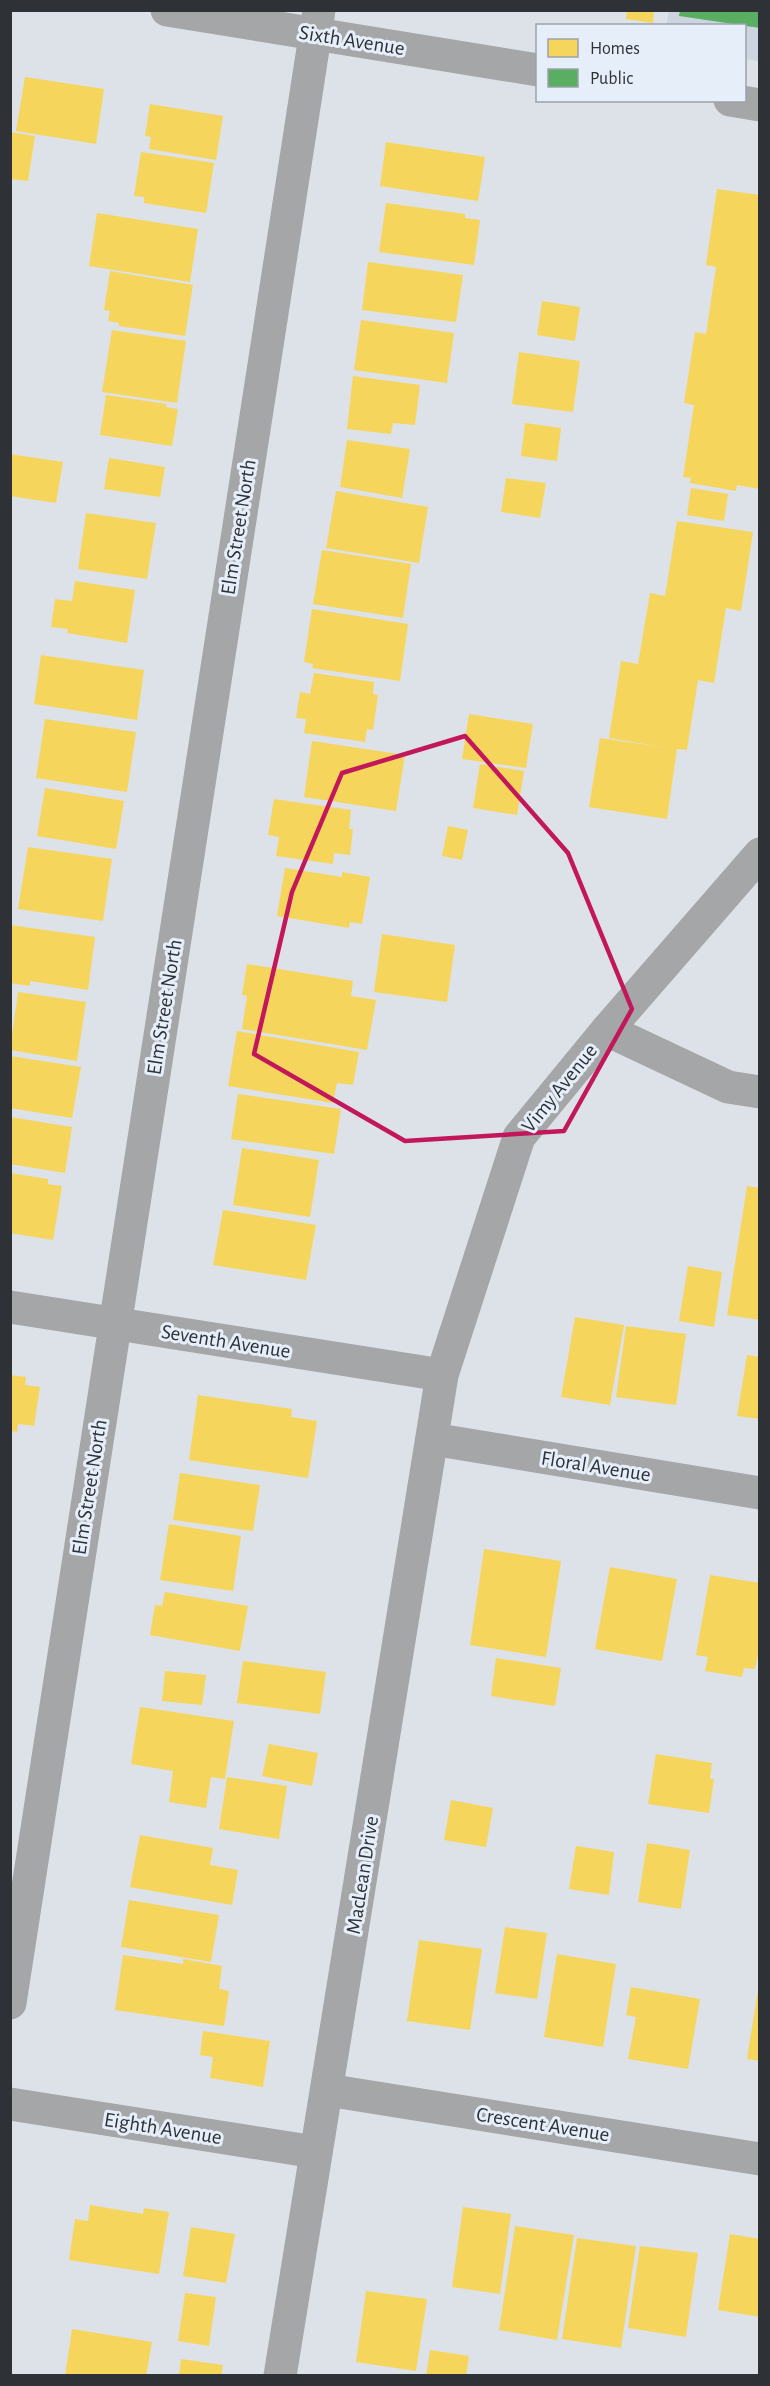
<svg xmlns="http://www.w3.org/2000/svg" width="770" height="2386" viewBox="0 0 770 2386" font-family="'Alegreya Sans',sans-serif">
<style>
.built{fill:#ccd4e0}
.homes{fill:#f6d55c}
.public{fill:#5aae61}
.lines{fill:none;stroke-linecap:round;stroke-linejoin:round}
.minor{stroke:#a4a6a8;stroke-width:33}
.tertiary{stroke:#a4a6a8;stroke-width:33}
.marked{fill:none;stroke:#c2185b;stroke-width:4.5;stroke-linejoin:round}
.labels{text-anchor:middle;stroke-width:6;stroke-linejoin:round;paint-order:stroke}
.street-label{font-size:21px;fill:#2e3135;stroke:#e6eef9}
</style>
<rect width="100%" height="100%" fill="#dde2e8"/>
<path class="built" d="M669,11H759V61L745,59L744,26H666Z"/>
<path class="homes" d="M627,10H654L653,23L626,19Z
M25,77L104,89L96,144L16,131Z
M150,104L223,116L216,160L149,149L151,137L145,136Z
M10,132L35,136L28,181L10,179Z
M386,142L485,157L478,201L380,186Z
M141,152L214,163L206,213L144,203V197L134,196Z
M717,189L760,195L759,489L737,485L736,491L690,483L691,478L683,477L694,405L684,403L695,332L706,334L716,267L706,265Z
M386,203L465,214V218L480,220L474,265L379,252Z
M97,213L198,229L190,282L89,266Z
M368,262L463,275L456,322L362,310Z
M110,271L193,285L185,336L119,326V323L108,321L110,311L104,310Z
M542,301L580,307L575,341L537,335Z
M361,320L454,333L447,383L354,370Z
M112,330L186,341L177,403L102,392Z
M519,352L580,361L573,412L512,404Z
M353,376L420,385L415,425L393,423L391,434L347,429Z
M106,395L167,404L166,407L178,409L172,446L100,435Z
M525,423L561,428L557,461L521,456Z
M347,440L410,449L402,498L340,487Z
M10,454L63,462L56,503L10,496Z
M109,458L165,467L160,497L104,489Z
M506,478L546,483L540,518L501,512Z
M691,488L728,494L724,521L687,515Z
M336,491L428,507L419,563L326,548Z
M86,513L156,523L147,579L78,569Z
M677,521L753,532L741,611L726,608L714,683L698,680L687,750L677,749L667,819L589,807L600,738L668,748L609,738L621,661L638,664L650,593L665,596Z
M322,550L411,564L403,618L313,604Z
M75,581L135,590L127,643L67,633L68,629L51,627L55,599L72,601Z
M312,609L408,624L400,681L312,668L313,664L304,662Z
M41,655L144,670L137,720L34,704Z
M314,673L374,682L373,694L378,695L373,730L367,729L365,742L304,733L306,719L296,718L300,692L310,694Z
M469,714L533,724L526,768L462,759Z
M45,719L136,732L127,792L36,778Z
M312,741L405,755L396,811L304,797Z
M480,764L524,771L517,815L473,808Z
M45,788L124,801L116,849L37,836Z
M274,799L351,810L349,829H353L350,855L334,853L333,864L276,856L279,837L268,835Z
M448,826L468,830L462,860L442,856Z
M28,847L112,859L103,921L18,909Z
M285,868L342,877V872L370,877L362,924L350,922L349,928L277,916Z
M10,925L95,937L88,990L30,981V986L10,983Z
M382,934L455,945L447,1002L374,992Z
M247,964L353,981L351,996L376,1000L367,1050L242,1029L247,996L242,995Z
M18,992L86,1002L77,1061L10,1050Z
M237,1031L359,1052L353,1085L337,1083L333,1103L228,1086Z
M10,1056L81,1067L72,1118L10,1108Z
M238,1094L341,1109L334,1154L231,1139Z
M10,1117L72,1127L65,1173L10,1164Z
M242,1148L319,1160L310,1217L233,1205Z
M10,1173L48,1179V1184L62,1186L53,1240L10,1233Z
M747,1186L760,1188V1320L727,1315Z
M223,1210L316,1225L306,1280L213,1265Z
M688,1266L722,1272L714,1327L679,1321Z
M575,1317L624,1325L610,1405L561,1397Z
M626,1326L686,1334L676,1405L616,1397Z
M747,1355L760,1357V1419L737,1416Z
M10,1375L26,1377L25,1385L40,1387L34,1426L18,1424L17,1432L10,1431Z
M198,1395L292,1409L291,1417L317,1421L308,1478L189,1460Z
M180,1473L260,1485L253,1531L173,1520Z
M169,1524L241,1536L233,1591L160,1580Z
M484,1549L561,1561L546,1657L470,1645Z
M610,1567L677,1579L662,1661L595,1649Z
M710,1575L760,1583V1645L755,1669L744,1668L742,1677L705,1671L708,1657L696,1655Z
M165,1592L248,1606L240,1651L150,1635L155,1605L162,1606Z
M496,1658L561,1668L555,1706L491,1696Z
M243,1661L326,1672L320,1714L237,1703Z
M165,1671L206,1675L202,1705L162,1701Z
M140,1707L234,1721L225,1779L211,1777L206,1808L169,1802L173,1771L131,1764Z
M269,1744L318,1753L312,1786L262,1776Z
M656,1754L712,1763L710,1779H714L709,1813L648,1804Z
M227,1777L287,1786L279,1839L219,1829Z
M451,1800L493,1808L486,1847L444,1840Z
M140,1835L213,1848L210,1865L238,1870L232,1905L130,1887Z
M647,1843L690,1850L681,1909L638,1902Z
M576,1846L614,1852L609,1895L569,1889Z
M129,1900L219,1915L211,1962L121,1947Z
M505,1927L547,1933L537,1999L495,1993Z
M419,1940L482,1949L470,2030L407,2021Z
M557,1954L616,1964L603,2047L544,2037Z
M123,1955L183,1964V1959L222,1966L219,1989L229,1991L224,2026L115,2010Z
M631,1987L700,1999L688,2069L628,2059L636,2017L626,2015Z
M758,1990H760V2061L747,2059Z
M203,2031L270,2041L263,2087L210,2078L213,2057L200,2055Z
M90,2205L143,2214L144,2208L169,2212L159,2274L69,2260L75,2219L88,2221Z
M463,2207L511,2214L500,2294L452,2287Z
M515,2226L574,2235L557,2340L499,2330Z
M191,2227L235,2234L226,2283L183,2276Z
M730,2234L760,2239V2317L718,2310Z
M577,2238L636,2246L621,2348L562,2339Z
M640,2246L698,2253L686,2337L628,2328Z
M366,2291L427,2299L416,2371L356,2362Z
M185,2293L216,2297L209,2346L178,2341Z
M72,2329L152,2342L146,2376H65Z
M430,2350L469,2356L466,2376H426Z
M181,2359L223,2365L221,2376H179Z"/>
<path class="public" d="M680,10H760V28L679,16Z"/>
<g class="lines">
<path class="minor" d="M167,10L538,70
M730,100L760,105
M607,1030L728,1087L760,1092
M10,1307L442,1375
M432,1439L760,1493
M10,2003L319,10
M327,2090L760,2159
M10,2104L315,2152"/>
<path class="tertiary" d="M280,2376L442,1375L519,1137L607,1030L760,854"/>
</g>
<path class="marked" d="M465,736L568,853L632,1009L564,1131L405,1141L254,1054L292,892L342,773Z"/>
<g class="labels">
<g class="street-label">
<text transform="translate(352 40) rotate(9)" y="7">Sixth Avenue</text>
<text transform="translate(238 527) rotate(-81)" y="7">Elm Street North</text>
<text transform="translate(164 1007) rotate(-81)" y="7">Elm Street North</text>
<text transform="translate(559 1088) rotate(-51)" y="7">Vimy Avenue</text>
<text transform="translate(226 1341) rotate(9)" y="7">Seventh Avenue</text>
<text transform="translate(596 1466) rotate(9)" y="7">Floral Avenue</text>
<text transform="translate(89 1487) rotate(-81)" y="7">Elm Street North</text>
<text transform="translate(362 1875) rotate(-81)" y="7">MacLean Drive</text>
<text transform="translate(543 2124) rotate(9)" y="7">Crescent Avenue</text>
<text transform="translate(163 2128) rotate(9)" y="7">Eighth Avenue</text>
</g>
</g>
<rect width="770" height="2386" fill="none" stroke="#2e3135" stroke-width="24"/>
<rect x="536" y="24" width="210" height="78" fill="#e6eef9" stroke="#9ca2ab" stroke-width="1.5"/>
<rect x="548" y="39" width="30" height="18" fill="#f6d55c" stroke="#9ca2ab" stroke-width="1.5"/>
<text x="590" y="54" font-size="18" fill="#2e3135">Homes</text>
<rect x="548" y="69" width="30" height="18" fill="#5aae61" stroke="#9ca2ab" stroke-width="1.5"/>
<text x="590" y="84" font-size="18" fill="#2e3135">Public</text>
</svg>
